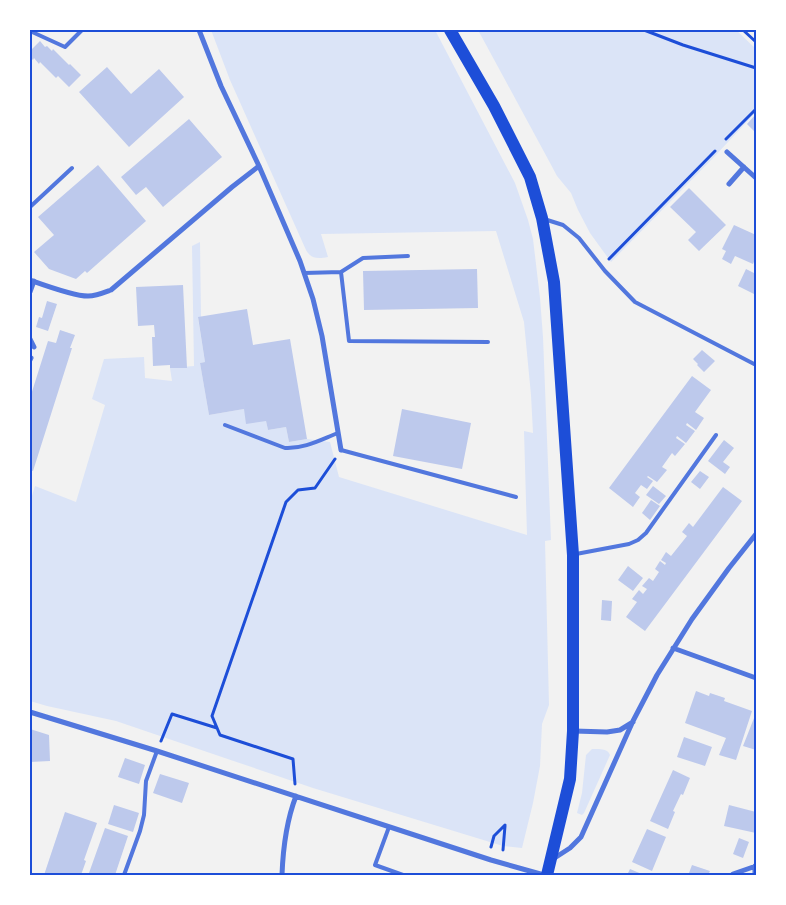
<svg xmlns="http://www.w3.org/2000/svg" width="786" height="905" viewBox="0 0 786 905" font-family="'DejaVu Sans',sans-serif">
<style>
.green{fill:#dbe4f7}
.building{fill:#bdc9ec}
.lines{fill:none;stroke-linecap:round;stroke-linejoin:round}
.path{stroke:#1d4ed8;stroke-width:3}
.service{stroke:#5277de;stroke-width:4}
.minor{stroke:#5277de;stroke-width:5}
.primary{stroke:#1d4ed8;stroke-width:12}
.neatline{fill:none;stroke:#1d4ed8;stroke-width:2}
</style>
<rect width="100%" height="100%" fill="#f2f2f2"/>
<path class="green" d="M211,30H435L515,183L528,220L533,239L540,298L543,337L551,540L545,541L549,705L542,724L540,766L533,803L522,848L503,846L313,788L116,721L47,706L30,701V502L35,486L76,502L105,405L92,399L104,359L144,357L145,378L172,381L170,368L194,366L192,246L200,242L201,317L198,318L205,362L200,363L209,415L244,409L266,421L268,430L286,427L289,442L307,439L330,442L339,477L527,535L524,431L533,433L531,395L524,322L496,231L321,234L328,257C318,259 311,259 306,250L230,80Z
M478,30H736L756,49V112L714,157L611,262L590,233L578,210L571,193L557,176L549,161Z
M592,749C598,749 608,748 610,755L584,813L582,815L577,813L582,793L586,755Z"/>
<path class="building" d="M40,41L45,47L47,46L52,51L53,49L69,65L70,64L81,75L69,87L58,76L56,78L40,62L39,64L34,58L33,60L30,57V51Z
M107,67L131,94L159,69L184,97L129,147L79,92Z
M756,114V133L747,124Z
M189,119L222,157L163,207L146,187L136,195L121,177Z
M98,165L146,221L87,273L85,271L76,279L49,269L34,252L54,235L38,217Z
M689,188L726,225L699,251L688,240L696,232L670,207Z
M734,225L756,235V257L753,264L735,256L731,264L722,259L726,251L722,249Z
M477,269L478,308L364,310L363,271Z
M746,269L756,274V295L738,286Z
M183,285L187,368H170V365L153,366L152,337H155L154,325L138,326L136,287Z
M47,301L57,304L48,331L36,327L39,317L42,318Z
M247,309L253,345L290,339L307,439L289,442L286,427L268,430L266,421L246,424L244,409L209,415L200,363L205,362L198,317Z
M60,330L75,335L70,348H72L33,471L30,470V398L48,341L56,343Z
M702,350L715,361L704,372L697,365L698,364L693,359Z
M692,376L711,390L695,412L704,418L696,430L687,423L686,425L695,431L686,443L677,436L676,438L685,444L675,456L672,453L662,467L667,470L657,482L648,476L647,477L653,481L647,489L641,485L635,493L640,497L633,507L609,488Z
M402,409L471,423L462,469L393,456Z
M724,440L734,448L723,462L730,467L725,474L708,461Z
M700,471L709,477L700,489L691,482Z
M653,486L666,496L659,504L646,495Z
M723,487L742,501L645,631L626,617L637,602L632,599L639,590L643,594L647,589L642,586L649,578L653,581L659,572L655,569L660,561L665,565L666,563L661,560L666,552L671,556L687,536L682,532L689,523L693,527Z
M651,500L660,506L650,520L642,513Z
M628,566L643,578L633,591L618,580Z
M602,600L612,601L611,621L601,620Z
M696,691L709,696L710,693L725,698L724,701L752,711L736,760L719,755L726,738L685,723Z
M756,713V750L743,746Z
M30,729L49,735L50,761L30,762Z
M684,737L712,747L705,766L677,757Z
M125,758L145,765L139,784L118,777Z
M673,770L690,778L683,795L681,794L673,811L675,812L668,829L650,821Z
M160,774L189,783L182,803L153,793Z
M114,805L139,813L133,832L108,824Z
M729,805L756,812V833L724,826Z
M65,812L97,823L84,860L86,861L81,875H44Z
M105,828L128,836L115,875H94L89,873Z
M647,829L666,837L652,871L632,862Z
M739,838L749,842L743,858L733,854Z
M692,865L710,871L708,875H696L689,873Z
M630,869L644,875H627Z"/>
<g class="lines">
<path class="path" d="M644,30L683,45L756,68
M743,30L756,42
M726,139L756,109
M609,259L715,151
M161,741L172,714L217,728
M295,784L293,759L220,735L212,716L286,502L298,490L315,488L335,459
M491,847L494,836L505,825
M503,850L505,826"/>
<path class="service" d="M30,31L65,47L82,30
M30,207L72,168
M544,219L563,225L579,238L605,271L635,302L756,365
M341,272L363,258L408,256
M304,273L341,272L349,341L488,342
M225,425L285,448C304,449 320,440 338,433
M341,450L516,497
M576,554L629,544L638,540L646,533L716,435
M389,827L375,865L403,875
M124,875L140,831L144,815L146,781L157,751"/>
<path class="minor" d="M199,30L221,86L259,166L300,261L313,299L322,336L341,450
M727,152L756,178
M729,184L744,167
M30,280C44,285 74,296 88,296C96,296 103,293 111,290L232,187L259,166
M30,292L34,281
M30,339L34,347
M30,360L31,358
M673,648L756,678
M30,712L157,751L491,860L544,875
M574,731L607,732L620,730L633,722
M553,859L570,848L581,837L633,721L657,675L692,619L729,568L756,534
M755,866V875
M733,874L756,866
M282,875C283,848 286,822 296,796"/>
<path class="primary" d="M450,30L494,106L530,177L542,218L554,282L573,555V731L570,779L547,875"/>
</g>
<rect width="786" height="905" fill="none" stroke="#ffffff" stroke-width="62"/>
<rect x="31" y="31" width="724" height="843" class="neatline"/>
</svg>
